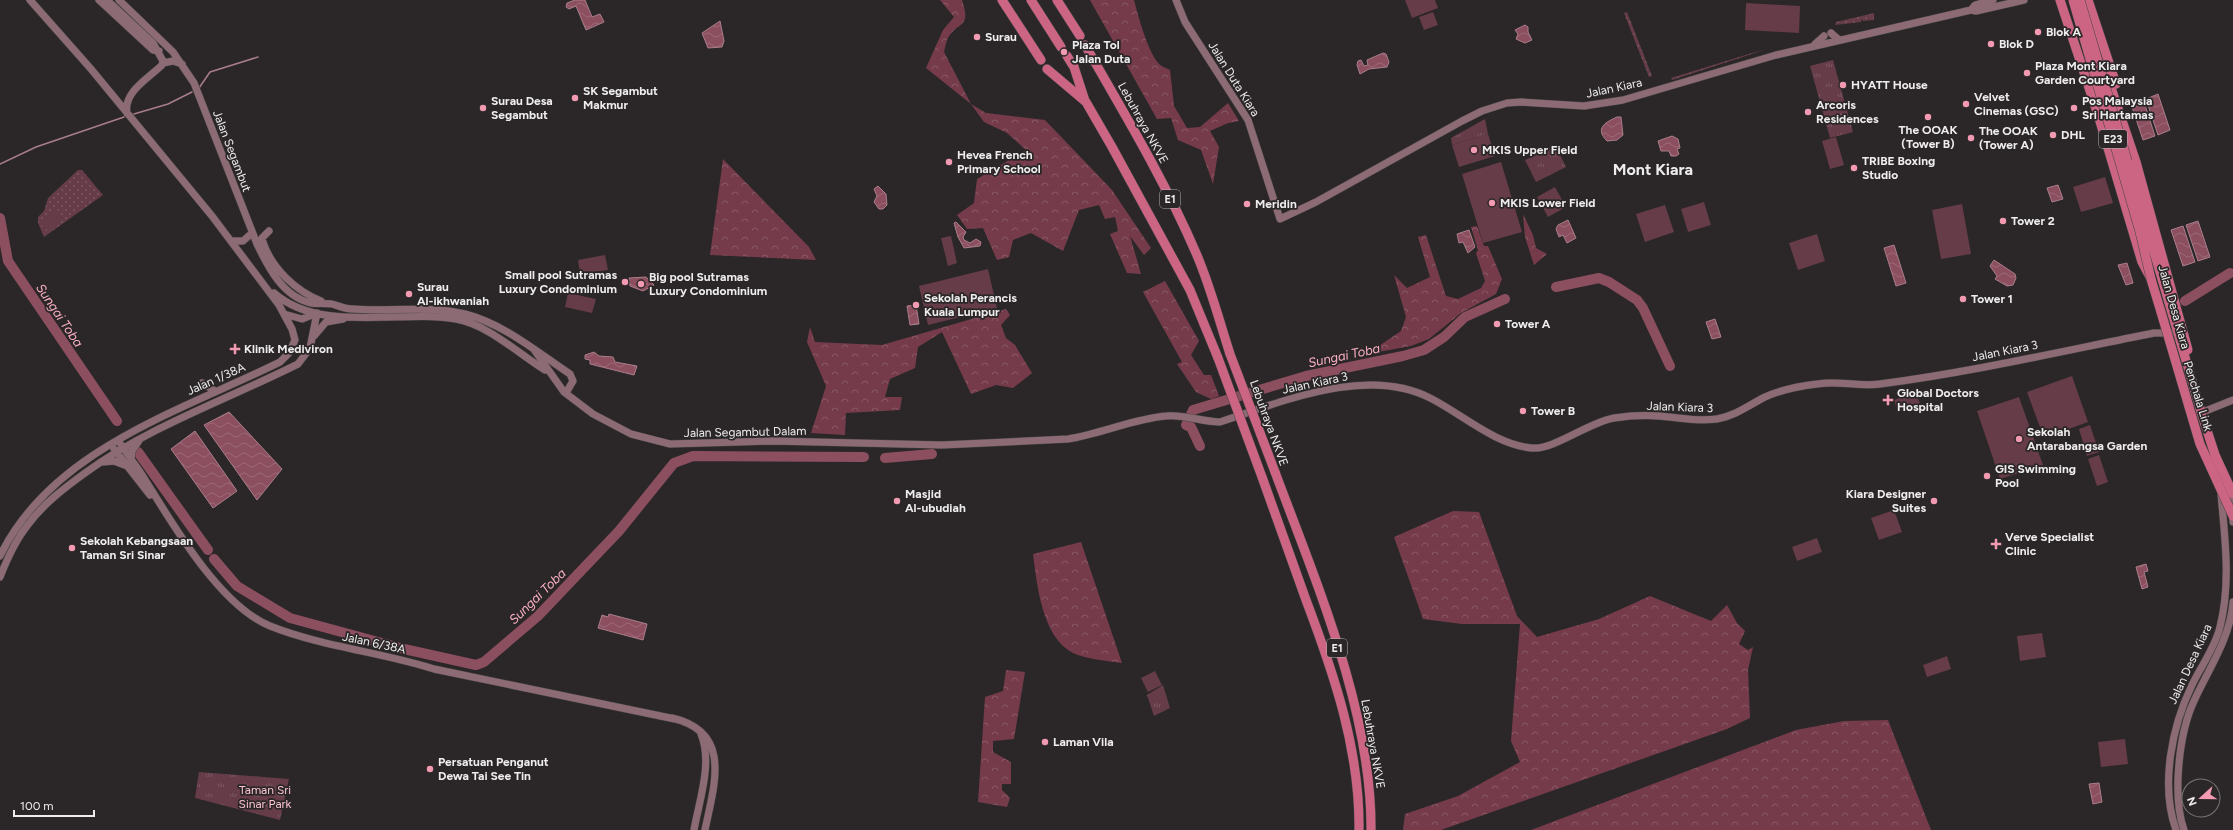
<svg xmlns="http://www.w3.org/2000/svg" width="2233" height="830" viewBox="0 0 2233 830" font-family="Figtree,sans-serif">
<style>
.grass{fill:url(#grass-dots)}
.forest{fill:url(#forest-crowns)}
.park{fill:url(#park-tufts)}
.pitch{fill:#653c47}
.water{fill:url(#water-waves);stroke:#a97e8a}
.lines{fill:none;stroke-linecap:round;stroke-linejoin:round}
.stream{stroke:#a97e8a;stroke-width:1.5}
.river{stroke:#8c4f60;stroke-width:10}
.secondary-casing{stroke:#484546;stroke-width:8}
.highway-casing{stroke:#484546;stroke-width:10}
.secondary{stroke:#8d6b75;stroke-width:7}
.highway{stroke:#cc6584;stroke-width:9}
.highway-bridge-casing{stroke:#484546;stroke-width:10;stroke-linecap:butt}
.highway-bridge{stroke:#cc6584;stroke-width:9}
.poi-dot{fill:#f19ab1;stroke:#2b2728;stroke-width:1.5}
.labels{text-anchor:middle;stroke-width:3.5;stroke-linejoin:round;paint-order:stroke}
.shield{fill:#2b2728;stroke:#b4b1b1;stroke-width:1}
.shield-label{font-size:11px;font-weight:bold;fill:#eeecec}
.poi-label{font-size:12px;font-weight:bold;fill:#eeecec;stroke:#2b2728;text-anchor:start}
.street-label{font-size:12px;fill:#eeecec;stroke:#2b2728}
.park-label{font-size:12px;fill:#fcc3d1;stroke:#2b2728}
.water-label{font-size:13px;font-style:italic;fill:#fcb1c4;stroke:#2b2728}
.district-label{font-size:16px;font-weight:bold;fill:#eeecec;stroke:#2b2728}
</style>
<defs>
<pattern id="grass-dots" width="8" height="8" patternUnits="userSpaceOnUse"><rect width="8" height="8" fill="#653c47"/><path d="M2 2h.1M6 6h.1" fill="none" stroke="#7b5862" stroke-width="1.8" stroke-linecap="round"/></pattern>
<pattern id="forest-crowns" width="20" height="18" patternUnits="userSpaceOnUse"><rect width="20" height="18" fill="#753b4b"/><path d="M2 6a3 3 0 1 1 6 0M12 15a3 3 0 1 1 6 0" fill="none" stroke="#895865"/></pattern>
<pattern id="park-tufts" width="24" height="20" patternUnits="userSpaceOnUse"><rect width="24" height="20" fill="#653c47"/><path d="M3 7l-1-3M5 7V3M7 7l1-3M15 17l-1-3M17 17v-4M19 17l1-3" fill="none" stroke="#7b5862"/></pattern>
<pattern id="water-waves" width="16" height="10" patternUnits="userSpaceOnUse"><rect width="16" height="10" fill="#8c4f60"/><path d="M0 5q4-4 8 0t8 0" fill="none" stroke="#9c6877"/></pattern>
</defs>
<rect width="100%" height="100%" fill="#2b2728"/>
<path class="grass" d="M1627,12L1652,76L1649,77L1624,13Z
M1874,13V20L1863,21L1862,19L1861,22L1835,25L1836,22Z
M1764,50L1672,80L1671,78L1752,53Z
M78,170H82L103,195L44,237L38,223V217L44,211L48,198Z"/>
<path class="forest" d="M940,0H962C972,30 957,20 947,40C946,43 945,48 944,52L971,104L986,113L1045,120L1112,190L1151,248L1144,255L1130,236L1141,274L1127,273L1110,234L1118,231L1115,217L1105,219L1099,205L1079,210L1063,251L1031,233L1013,240L1009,257L997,260L983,228L967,229L957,215L974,203L977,179L1026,150L1007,133L984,122L971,104L926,68L943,30L954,17Z
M1090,0H1134C1138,16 1148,52 1159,64C1162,67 1167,68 1170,70L1174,106L1187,128L1200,127L1228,103L1239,121L1228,123L1210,131L1219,147L1213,184L1201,150L1178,140L1171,118L1157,119Z
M723,159L809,247L816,260L710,255Z
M1523,214L1533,235L1536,248L1547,254L1534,265L1525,237Z
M1477,226L1484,246H1488L1502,279L1496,294L1461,313L1429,339L1411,346L1367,354L1401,331L1406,317L1394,275L1407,288L1430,277L1418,237L1426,235L1446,296L1458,299L1481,288L1485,281L1476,253L1478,250L1471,227Z
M1165,281L1199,341L1191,355L1204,375H1211L1219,396L1211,399L1196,392L1177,364L1182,362L1143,292Z
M1006,309L1010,315L1001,325L1006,338L1015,345L1032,373L1013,388L996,385L971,394L942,332L918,347L915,368L890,379L885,397H902L900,410L846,413L845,435L811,433L826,386L807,342L810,327L815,342L882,345Z
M1453,511L1479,512L1517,616L1537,637L1599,619L1650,596L1711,621L1727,605L1737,623L1745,631L1739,644L1748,650L1753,647L1748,670L1750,718L1727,729L1441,830H1403L1405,814L1458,796L1520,762L1511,741L1520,624H1462L1423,619L1394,537Z
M1081,542L1122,663C1108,661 1085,659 1073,653C1042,637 1037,585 1033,554Z
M1006,670L1025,672L1014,739L993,741V752L1011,762V784H1002V790L1010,798L1007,807L978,802L985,697L1003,691Z
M1888,720L1931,830H1531L1796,730L1844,721Z"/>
<path class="park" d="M1833,60L1853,132L1830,138L1810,66Z
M1485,119L1488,134L1452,145L1451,138Z
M1555,145L1566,167L1536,182L1525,160Z
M1163,685L1170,708L1154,716L1147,695Z
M199,772L289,779L280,820L195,798Z"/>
<path class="pitch" d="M1405,0H1435L1438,8L1412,18Z
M1746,3L1800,6L1799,33L1745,30Z
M1433,12L1438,25L1424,30L1419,17Z
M1488,134L1495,156L1459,167L1452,145Z
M1836,137L1844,165L1830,169L1822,141Z
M1501,162L1522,232L1483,243L1462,174Z
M2105,177L2113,203L2081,212L2073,187Z
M1555,187L1566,207L1548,217L1537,197Z
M1704,202L1711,225L1688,232L1681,209Z
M1962,204L1971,254L1941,259L1932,210Z
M1665,205L1674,232L1645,242L1636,214Z
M57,209L63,218L45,230L39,221Z
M1817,234L1825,261L1798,270L1789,243Z
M951,236L957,263L948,266L941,238Z
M605,255L608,270L580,274L578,260Z
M988,269L997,308L928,325L919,286Z
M568,293L596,299L592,313L565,307Z
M2072,376L2088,422L2044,438L2027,392Z
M1916,392L1920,404L1898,412L1894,400Z
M2019,397L2043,465L2000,479L1977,411Z
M2090,425L2099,452L2087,456L2079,429Z
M2099,455L2108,482L2097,486L2088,459Z
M1894,510L1902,532L1879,540L1871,518Z
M1817,538L1822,552L1797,561L1792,547Z
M2042,633L2046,657L2020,661L2017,636Z
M1947,656L1951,669L1927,677L1923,665Z
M1155,671L1162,685L1148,692L1141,678Z
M2125,739L2128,764L2101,767L2098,742Z"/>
<path class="water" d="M575,0H585L592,17L600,14L604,22L586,30L576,6L569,9L566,7L567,3Z
M720,21L724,41L722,47L708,48L702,33Z
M1525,25L1528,27V32L1532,40L1525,43L1516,39L1518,34L1515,30Z
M1383,53L1386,54L1389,62L1387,67L1369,69L1360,74L1357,65L1358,61L1361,60L1364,66L1368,65L1367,60Z
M2158,94L2170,130L2158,135L2146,99Z
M2143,99L2155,136L2143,140L2131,104Z
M1617,117H1621L1623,135L1617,140L1607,141C1594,128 1606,122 1617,117Z
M1672,136L1678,139L1680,148L1677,149L1679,154L1676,156H1671L1669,151H1661L1658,141Z
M2058,185L2063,199L2052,202L2047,188Z
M878,186L886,194L887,205L883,209H879L874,202L877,196L874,189Z
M1568,220L1576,238L1567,243L1563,235L1559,237L1556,229L1558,225Z
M2198,221L2210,257L2198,261L2186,225Z
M956,222L966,232L963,237L964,240L970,243L976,239L981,242L980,246L964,248L958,237L954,223Z
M2183,226L2195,262L2183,266L2171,230Z
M1469,230L1475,247L1468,253L1463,242L1459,243L1457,234Z
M1894,245L1906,283L1896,286L1884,248Z
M1994,260L2015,274L2016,278L2013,285L2007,286L1995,279L1997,276L1990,266Z
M2127,263L2133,283L2126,285L2118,265Z
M646,277L654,285L643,291L630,286L629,278Z
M916,305L919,324L910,325L907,306Z
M1715,319L1721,337L1712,339L1706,322Z
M594,352L599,356L613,357L615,362L637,366L634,375L590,364V360L585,359V355Z
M229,412L282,469L257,500L204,425Z
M195,431L237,491L213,508L171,449Z
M2146,564L2148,571L2144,572L2148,587L2142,589L2136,567Z
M609,614L647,624L643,640L598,628L602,615L608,617Z
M2099,783L2102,802L2093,804L2089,784Z"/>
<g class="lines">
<path class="stream" d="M199,88L210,72L258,57
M134,114L168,104L192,92
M0,164L36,147L124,117"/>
<path class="river" d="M0,218L8,261L117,421
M1556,287L1599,278L1609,282L1637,300L1643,308L1670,366
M2185,301L2230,273
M1200,446L1191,427L1186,425L1193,410L1306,376L1403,356L1424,350L1444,337L1465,317L1505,299
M138,452L208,550
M885,458L932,454
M214,559L237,586L290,618L404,649L476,665L484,662L538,616L619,531L674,463L693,456L864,457"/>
<g class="secondary-casing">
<path id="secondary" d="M99,0L153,50L159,51
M107,0L153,43L163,61L162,65C149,78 123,92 127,113
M119,0L173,52L194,83L257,244C268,267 283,297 311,303C317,304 325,303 332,304C339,306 345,309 352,309C390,312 428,305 465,314C504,324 537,352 570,374L573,381L566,393
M1176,0L1185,22L1248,120L1280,219L1316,202L1462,121L1482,111L1507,103L1521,102L1584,106L1623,100L1776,55L1971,10L1976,11L2024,0
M1971,10L1975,5L1993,0
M1831,33L1839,40
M1815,44L1824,36
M163,63L173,61L182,64
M269,231L262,238L263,242C272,269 296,291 321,301
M231,241H243L252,233
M274,293C321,334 399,309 456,319C487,324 519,354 545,370
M284,314L302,319L317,313
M314,336L326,322L343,319
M535,351L564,392L593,414L631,434L670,444L773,441L942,445L1068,439C1101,434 1132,419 1166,416C1183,414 1202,422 1220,422C1284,401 1368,365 1432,399C1463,415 1496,445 1532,448C1554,450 1589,422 1614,418C1628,416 1644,415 1658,416C1678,417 1697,422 1717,419C1735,416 1749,405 1765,397C1780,390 1801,386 1817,384C1838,380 1859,387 1880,384C1972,372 2063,351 2154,333H2171
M202,383L215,391
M2198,414L2233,400
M118,440C126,453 136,465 144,478C172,523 219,605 270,626C323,647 381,652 434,669L675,719
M114,449L150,495
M131,460L132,451L140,439
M103,462L114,461L127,466
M2230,490L2233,522
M0,556C52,449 181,411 280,362L289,353L295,340L292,329L279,305L212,216L91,69L30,0
M0,577C7,559 15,541 27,526C43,504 63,489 85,473C150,426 226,400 298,364L310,348L317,313
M672,718C733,732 714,785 705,830
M694,830C699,801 713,763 701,734
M2176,830C2160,785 2172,726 2192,685C2201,666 2215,648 2220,627C2231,583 2225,539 2221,494
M2184,830C2172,796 2179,733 2194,701C2209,668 2230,639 2233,602"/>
</g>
<g class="highway-casing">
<path id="highway" d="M1002,0L1041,60
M1031,0L1061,47
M1057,0L1080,36
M2060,0L2099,118L2142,262L2151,279L2161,312
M2088,0L2116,84
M1085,45C1124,113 1165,181 1196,253C1210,285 1219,320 1230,354
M1067,56L1074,67L1085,101
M2104,67L2136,162
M1047,69L1086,102L1112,147L1190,290L1218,358
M1275,472C1316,582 1372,712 1371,830
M1262,477C1277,518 1291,559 1306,600C1334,674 1360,750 1359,830"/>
</g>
<use href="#secondary" class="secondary"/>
<use href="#highway" class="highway"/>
<g class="highway-bridge-casing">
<path id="highway-bridge" d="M2073,0L2140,232L2151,279
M2080,0L2202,415L2215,455L2233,494
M2136,162L2188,350
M2161,312L2200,444L2233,516
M1230,354L1275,472
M1218,358L1262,477"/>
</g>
<use href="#highway-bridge" class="highway-bridge"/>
</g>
<g class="poi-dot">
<circle cx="2038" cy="32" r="4"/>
<circle cx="977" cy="37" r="4"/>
<circle cx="1991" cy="44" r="4"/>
<circle cx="1064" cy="52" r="4"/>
<circle cx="2027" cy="73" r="4"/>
<circle cx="1843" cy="85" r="4"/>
<circle cx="575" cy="98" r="4"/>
<circle cx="1966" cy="104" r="4"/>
<circle cx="483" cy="108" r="4"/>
<circle cx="2074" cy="108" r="4"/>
<circle cx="1808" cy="112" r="4"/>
<circle cx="1928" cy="117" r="4"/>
<circle cx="2053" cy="135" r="4"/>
<circle cx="1971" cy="138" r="4"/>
<circle cx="1474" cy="150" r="4"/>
<circle cx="949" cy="162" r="4"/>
<circle cx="1854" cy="168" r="4"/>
<circle cx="1492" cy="203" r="4"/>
<circle cx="1247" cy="204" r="4"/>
<circle cx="2003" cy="221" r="4"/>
<circle cx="625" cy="282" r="4"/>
<circle cx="641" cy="284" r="4"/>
<circle cx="409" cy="294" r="4"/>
<circle cx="1963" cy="299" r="4"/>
<circle cx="916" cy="305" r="4"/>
<circle cx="1497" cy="324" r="4"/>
<path d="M233 343h4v4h4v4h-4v4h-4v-4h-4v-4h4z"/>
<path d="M1886 394h4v4h4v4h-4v4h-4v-4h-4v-4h4z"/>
<circle cx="1523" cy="411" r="4"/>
<circle cx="2019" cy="439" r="4"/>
<circle cx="1987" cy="476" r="4"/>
<circle cx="897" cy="501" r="4"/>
<circle cx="1934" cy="501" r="4"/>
<path d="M1994 538h4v4h4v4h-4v4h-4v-4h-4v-4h4z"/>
<circle cx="72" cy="548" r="4"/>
<circle cx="1045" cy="742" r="4"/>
<circle cx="430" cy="769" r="4"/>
</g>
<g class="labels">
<g class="shield">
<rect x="2099" y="130" width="28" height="18" rx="3"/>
<rect x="1160" y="190" width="20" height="18" rx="3"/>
<rect x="1327" y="639" width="20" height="18" rx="3"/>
</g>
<g class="shield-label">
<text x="2113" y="143">E23</text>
<text x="1170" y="203">E1</text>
<text x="1337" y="652">E1</text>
</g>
<g class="poi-label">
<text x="2046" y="36">Blok A</text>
<text x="985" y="41">Surau</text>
<text x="1999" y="48">Blok D</text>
<text x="1072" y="49">Plaza Tol<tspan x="1072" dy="14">Jalan Duta</tspan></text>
<text x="2035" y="70">Plaza Mont Kiara<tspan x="2035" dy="14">Garden Courtyard</tspan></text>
<text x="1851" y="89">HYATT House</text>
<text x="583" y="95">SK Segambut<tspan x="583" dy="14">Makmur</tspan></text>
<text x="1974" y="101">Velvet<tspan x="1974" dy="14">Cinemas (GSC)</tspan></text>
<text x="491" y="105">Surau Desa<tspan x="491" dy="14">Segambut</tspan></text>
<text x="2082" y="105">Pos Malaysia<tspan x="2082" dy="14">Sri Hartamas</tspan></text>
<text x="1816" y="109">Arcoris<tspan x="1816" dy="14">Residences</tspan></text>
<text x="1928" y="134" text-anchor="middle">The OOAK<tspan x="1928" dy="14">(Tower B)</tspan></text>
<text x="1979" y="135">The OOAK<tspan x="1979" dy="14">(Tower A)</tspan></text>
<text x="2061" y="139">DHL</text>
<text x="1482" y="154">MKIS Upper Field</text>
<text x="957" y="159">Hevea French<tspan x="957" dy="14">Primary School</tspan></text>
<text x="1862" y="165">TRIBE Boxing<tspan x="1862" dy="14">Studio</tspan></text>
<text x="1500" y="207">MKIS Lower Field</text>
<text x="1255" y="208">Meridin</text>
<text x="2011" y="225">Tower 2</text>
<text x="617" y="279" text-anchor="end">Small pool Sutramas<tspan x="617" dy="14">Luxury Condominium</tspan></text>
<text x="649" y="281">Big pool Sutramas<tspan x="649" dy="14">Luxury Condominium</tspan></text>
<text x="417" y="291">Surau<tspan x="417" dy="14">Al-ikhwaniah</tspan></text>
<text x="924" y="302">Sekolah Perancis<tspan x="924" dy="14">Kuala Lumpur</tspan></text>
<text x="1971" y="303">Tower 1</text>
<text x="1505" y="328">Tower A</text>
<text x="244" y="353">Klinik Mediviron</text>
<text x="1897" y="397">Global Doctors<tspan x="1897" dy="14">Hospital</tspan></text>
<text x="1531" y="415">Tower B</text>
<text x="2027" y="436">Sekolah<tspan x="2027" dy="14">Antarabangsa Garden</tspan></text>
<text x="1995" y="473">GIS Swimming<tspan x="1995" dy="14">Pool</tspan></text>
<text x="905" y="498">Masjid<tspan x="905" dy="14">Al-ubudiah</tspan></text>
<text x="1926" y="498" text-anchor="end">Kiara Designer<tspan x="1926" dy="14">Suites</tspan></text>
<text x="2005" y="541">Verve Specialist<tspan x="2005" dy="14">Clinic</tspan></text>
<text x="80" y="545">Sekolah Kebangsaan<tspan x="80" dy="14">Taman Sri Sinar</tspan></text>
<text x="1053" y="746">Laman Vila</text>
<text x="438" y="766">Persatuan Penganut<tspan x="438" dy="14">Dewa Tai See Tin</tspan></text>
</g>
<g class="street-label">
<text transform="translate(1234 79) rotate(58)" y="4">Jalan Duta Kiara</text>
<text transform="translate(1614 88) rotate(-12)" y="4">Jalan Kiara</text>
<text transform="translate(1143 123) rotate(61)" y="4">Lebuhraya NKVE</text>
<text transform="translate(232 151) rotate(69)" y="4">Jalan Segambut</text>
<text transform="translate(2174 307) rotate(74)" y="4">Jalan Desa Kiara</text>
<text transform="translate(2005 351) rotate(-11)" y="4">Jalan Kiara 3</text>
<text transform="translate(216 379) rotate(-24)" y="4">Jalan 1/38A</text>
<text transform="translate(1315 383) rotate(-12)" y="4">Jalan Kiara 3</text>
<text transform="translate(2198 396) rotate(73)" y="4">Penchala Link</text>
<text transform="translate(1680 407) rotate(2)" y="4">Jalan Kiara 3</text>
<text transform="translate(1269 423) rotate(70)" y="4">Lebuhraya NKVE</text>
<text transform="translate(745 432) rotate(-1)" y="4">Jalan Segambut Dalam</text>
<text transform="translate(374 643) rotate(12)" y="4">Jalan 6/38A</text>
<text transform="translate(2190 664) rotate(-65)" y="4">Jalan Desa Kiara</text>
<text transform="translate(1373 744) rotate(80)" y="4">Lebuhraya NKVE</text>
</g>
<g class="park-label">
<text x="265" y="794">Taman Sri<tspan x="265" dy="14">Sinar Park</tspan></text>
</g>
<g class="water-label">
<text transform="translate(60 315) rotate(56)" y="5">Sungai Toba</text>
<text transform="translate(1344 355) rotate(-12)" y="5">Sungai Toba</text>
<text transform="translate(537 596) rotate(-44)" y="5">Sungai Toba</text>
</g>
<g class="district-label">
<text x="1653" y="175">Mont Kiara</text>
</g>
</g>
<g transform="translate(2201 798) rotate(249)"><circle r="19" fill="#2b2728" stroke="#797676"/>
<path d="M0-3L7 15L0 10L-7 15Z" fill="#f19ab1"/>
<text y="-6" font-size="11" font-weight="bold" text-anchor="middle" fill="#eeecec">N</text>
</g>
<path d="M14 810v6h80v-6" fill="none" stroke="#eeecec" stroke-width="2"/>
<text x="20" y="810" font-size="12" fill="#eeecec" stroke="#2b2728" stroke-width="3" paint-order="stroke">100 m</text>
</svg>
